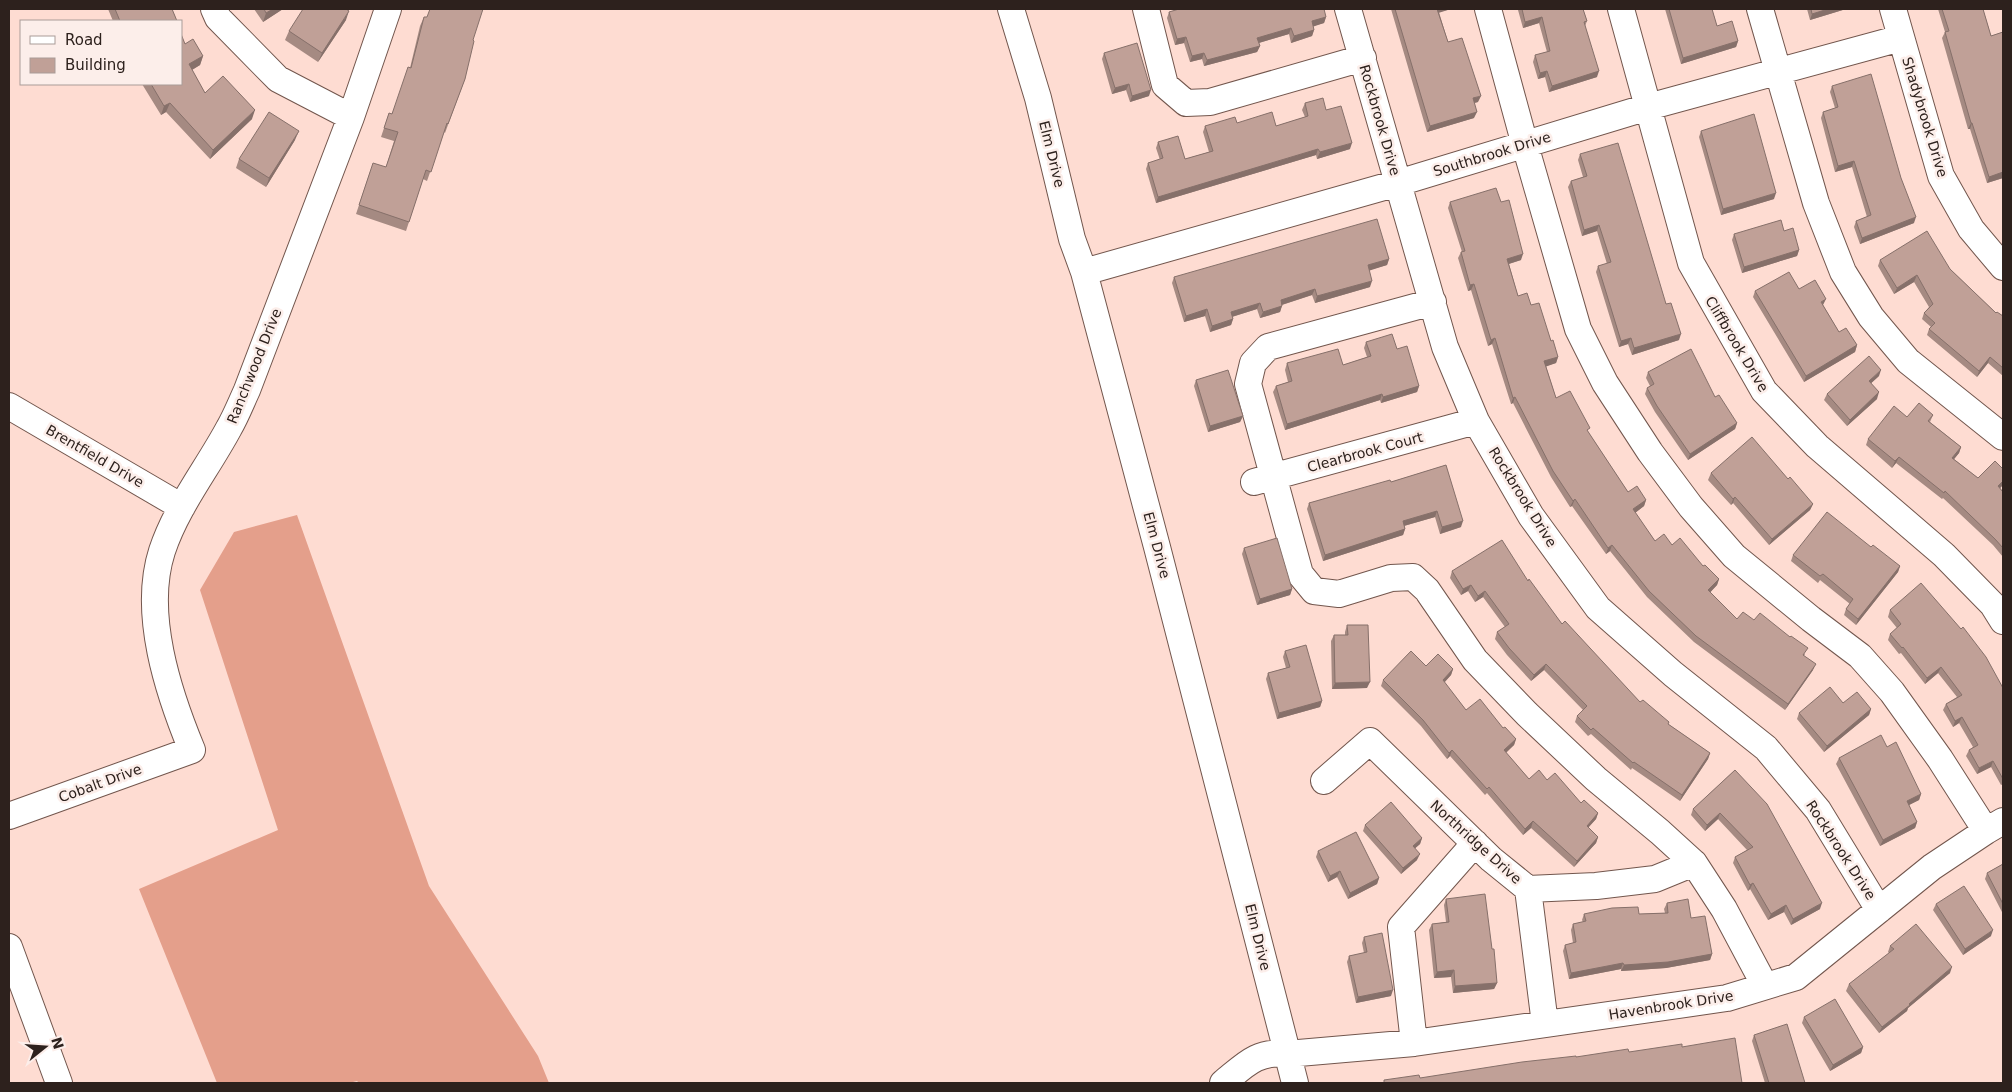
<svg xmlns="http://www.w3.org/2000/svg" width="2012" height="1092" viewBox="0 0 2012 1092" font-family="'DejaVu Sans',sans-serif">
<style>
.forest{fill:#e49f8b}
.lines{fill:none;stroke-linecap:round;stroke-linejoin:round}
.minor-casing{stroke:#72564d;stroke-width:28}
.minor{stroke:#fff;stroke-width:26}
.wall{fill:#a58a82}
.shaded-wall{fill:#86706a}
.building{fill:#c0a097;stroke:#86706a}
.labels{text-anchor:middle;stroke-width:5;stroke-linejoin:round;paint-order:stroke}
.street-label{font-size:14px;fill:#2d211d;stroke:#fceeea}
</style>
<rect width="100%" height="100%" fill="#fedcd2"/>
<path class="forest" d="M297,515L429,886L538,1056L549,1083H359L357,1081L349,1083H217L139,889L278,830L200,590L234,532Z"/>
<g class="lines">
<g class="minor-casing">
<path id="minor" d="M214,9L218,18L278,79L351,117
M1011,9L1038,98L1072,239L1084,272L1157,547L1295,1083
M1146,9L1165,85L1186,103L1210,102L1363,58
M1348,9L1445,347L1476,421L1531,516L1598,608L1673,674L1766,748L1818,810L1879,910
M1488,9L1525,145L1578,329L1605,383L1650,452L1691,507L1734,556L1811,619L1860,656L1892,692L1940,759L1986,831
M1621,9L1691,263L1764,391L1817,446L1944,555L1993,605L2003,621
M1760,9L1816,203L1843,272L1871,317L1908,361L2003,437
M1893,9L1941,176L1971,229L2003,267
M1084,272L1398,183L1648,107L1901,38
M1433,302L1268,347L1253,363L1248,384L1300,574L1314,591L1339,594L1391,578L1413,577L1427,590L1475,660L1527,714L1596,779L1660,832L1694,863L1724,909L1765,986
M9,406L182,507
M1254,482L1476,421
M1324,781L1370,741L1491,859L1528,889L1545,1024
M9,816L192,750C168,692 142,613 162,551C177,506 207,469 229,428C236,416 241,403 247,390L351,117L388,9
M1528,889L1596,886L1655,879L1694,863
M9,947L59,1083
M1414,1043L1401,927L1475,843
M1223,1083C1244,1066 1257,1050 1287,1054L1414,1043L1727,998L1796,977L1932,867L1986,831L2003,821"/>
</g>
<use href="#minor" class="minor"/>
</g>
<path class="wall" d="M108,9H172L177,21H113Z
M254,9H283L263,22Z
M1391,9H1451L1439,12L1448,42L1478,102L1474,103V118L1427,132Z
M1519,9H1583L1587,21L1585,26L1597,77L1549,92L1545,77L1538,79L1533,62L1535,55L1547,52L1539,23L1523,28L1518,10Z
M1665,9H1712L1717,26L1738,41L1736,47L1681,64Z
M1807,9H1846L1810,20Z
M1938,9H1983L1991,36L2003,32V178L1987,183L1970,129H1968L1942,38L1945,32Z
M1169,12L1326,17L1324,23L1313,26L1314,30L1312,36L1291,43L1289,34L1259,43L1260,46L1257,52L1204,66L1202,59L1190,62L1184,43L1175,45L1167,18Z
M424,17L473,40L465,79L445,133L444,132L427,181L423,179L406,231L356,214L370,172L386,167L394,141L381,137L389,113L392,114L410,68L420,26Z
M346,20L318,62L285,40L289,31Z
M185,44L203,56L200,65L192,70L205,93L252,119L210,159L166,112L161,115L142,84H181Z
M1104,53L1149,96L1130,102L1126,90L1112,94L1102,59Z
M1832,86L1914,223L1860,244L1854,227L1856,221L1867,217L1852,167L1835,172L1821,118L1823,112L1835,108L1830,92Z
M1305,103L1326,110L1350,149L1317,159L1316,155L1156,203L1146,169L1148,163L1160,160L1156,148L1158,142L1185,159L1209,152L1203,132L1205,126L1237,123L1276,126L1305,117L1302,110Z
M1701,131L1774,199L1721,215L1699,137Z
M295,140L266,187L236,168L239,159Z
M1580,154L1666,304L1679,340L1632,355L1628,344L1619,347L1596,272L1598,266L1607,264L1597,231L1582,236L1568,187L1571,181L1583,177L1578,160Z
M1450,202H1501L1521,260L1509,264L1518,296L1531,305L1551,341L1558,357L1556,363L1546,366L1556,398L1588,432L1628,492L1646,500L1644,506L1635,513L1655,541L1672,545L1703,566L1719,579L1717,585L1710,592L1737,619L1754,620L1805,654L1804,656L1813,670L1785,710L1694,642L1647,597L1610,551L1606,554L1572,506L1570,507L1551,477L1513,403L1511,404L1492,344L1488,346L1471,290L1468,291L1458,258L1461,252H1462L1448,208Z
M1784,231L1799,250L1797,256L1742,273L1732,240L1734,234Z
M1389,259L1387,265L1369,270L1370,287L1315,303L1312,295L1282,305L1280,312L1260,318L1257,309L1232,317L1233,319L1231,325L1210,332L1205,316L1184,322L1172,283L1174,277Z
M1880,260L1950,269L1996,313L2003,316V376L1988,363L1977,377L1927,335L1929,329L1931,327L1922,319L1924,313L1929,307L1914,282L1894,294L1878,266Z
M1799,289L1823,305L1839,332L1857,345L1855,352L1804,382L1753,297L1755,291Z
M1366,342L1397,349L1419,386L1417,392L1381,403L1380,400L1285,430L1273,392L1276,386L1288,382L1285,370L1287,363L1343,365L1367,357L1364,348Z
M1648,372L1715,397L1737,423L1735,429L1688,460L1655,412L1645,394L1647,388L1650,386L1646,378Z
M1879,376L1871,383L1877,399L1847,426L1824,400L1827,394Z
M1196,380L1243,416L1240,422L1208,432L1194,386Z
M1933,415L1930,422L1961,447L1959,453L1954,459L1978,478L2000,488L2003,492V557L1993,545L1943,498L1942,499L1896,463L1892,468L1866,445L1868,439L1907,417Z
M1446,465L1461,527L1440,534L1435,517L1404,526L1405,529L1403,535L1323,561L1307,509L1309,503L1391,482Z
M1711,473L1788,479L1813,504L1810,510L1769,545L1733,503L1731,505L1708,480Z
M1871,547L1900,566L1898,572L1856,625L1844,615L1846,609L1850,604L1820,580L1818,583L1791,561L1793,555Z
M1244,548L1292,589L1290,595L1257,605L1242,554Z
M1452,571L1528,581L1562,624L1640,702L1669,722L1668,724L1710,753L1708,759L1680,801L1632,768L1631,770L1591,734L1588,736L1575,722L1577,716L1583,710L1544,670L1531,681L1507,655L1495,639L1497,632L1505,627L1483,597L1475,602L1468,591L1461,595L1450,578Z
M1890,610L2003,688V784L2001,785L1991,767L1977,774L1966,756L1969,750L1973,747L1959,723L1953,727L1943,710L1946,704L1957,697L1938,673L1925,684L1901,653L1899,654L1888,640L1890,634L1897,628L1888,617Z
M1347,625L1367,688L1332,689L1331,641L1334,635H1345V632Z
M1285,651L1322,701L1320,707L1277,719L1266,679L1268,673L1286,668L1283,657Z
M1426,666L1453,669L1451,675L1444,683L1466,710L1503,728L1516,739L1514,745L1506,753L1529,779L1547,780L1581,803L1598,813L1596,819L1588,828L1598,837L1596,843L1574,867L1531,828L1523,835L1487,793L1485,795L1450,756L1447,759L1421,726L1381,686L1383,680Z
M1843,703L1871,709L1869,715L1824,752L1797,719L1799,713Z
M1887,747L1921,794L1919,800L1909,805L1917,822L1915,828L1880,846L1836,764L1839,758Z
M1735,770L1820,909L1791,925L1784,912L1768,920L1750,889L1748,891L1733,863L1735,857L1747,850L1718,819L1705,831L1691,815L1693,809Z
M1365,825L1422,838L1420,844L1415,848L1417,860L1401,874L1363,831Z
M1318,851L1379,878L1377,884L1348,899L1337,877L1328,882L1316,857Z
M2003,864V914L1985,879L1987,873Z
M1446,899L1497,983L1494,989L1453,993L1451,977L1434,978L1429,930L1432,924L1446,922L1444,905Z
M1667,903L1691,918L1712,954L1710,960L1666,968L1621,971V969L1569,979L1563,951L1565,945L1573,943L1571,930L1573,924L1583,922L1582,920L1584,914H1639L1665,913L1664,909Z
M1936,904L1991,936L1963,955L1933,910Z
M1364,937L1391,996L1356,1003L1347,962L1349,956L1364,953L1362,943Z
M1890,946L1950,973L1908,1008L1907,1011L1879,1033L1846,991L1849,984L1889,953L1888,952Z
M1804,1017L1863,1047L1861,1053L1830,1071L1802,1023Z
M1754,1035L1805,1083H1765L1752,1041Z"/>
<path class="shaded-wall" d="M273,9H283L263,22L266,13Z
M1437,9H1451L1435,14Z
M1828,9H1846L1810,20L1812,14Z
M349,11L346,20L318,62L322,53Z
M1326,17L1324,23L1309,28L1312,21Z
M1542,17L1539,23L1523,28L1525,22Z
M1291,28L1289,34L1255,44L1257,38Z
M1314,30L1312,36L1291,43L1294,36Z
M1186,37L1184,43L1175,45L1177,39Z
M1738,41L1736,47L1681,64L1683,58Z
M1260,46L1257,52L1204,66L1207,60Z
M1204,53L1202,59L1190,62L1192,56Z
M203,56L200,65L185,74L189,64Z
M1547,71L1545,77L1538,79L1540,73Z
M1599,71L1597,77L1549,92L1552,86Z
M1129,84L1126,90L1112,94L1115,88Z
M1151,90L1149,96L1130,102L1132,96Z
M1481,96L1478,102L1470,104L1473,98Z
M170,103L166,112L161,115L164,106Z
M255,110L252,119L210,159L213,150Z
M1477,112L1474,118L1427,132L1430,126Z
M1971,123H1972L1970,129H1968Z
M299,131L295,140L266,187L269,178Z
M1352,143L1350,149L1317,159L1320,152Z
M1318,149L1316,155L1156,203L1158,197Z
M1854,161L1852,167L1835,172L1838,166Z
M2003,172V178L1987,183L1989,177Z
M1776,193L1774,199L1721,215L1723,209Z
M1916,217L1914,223L1860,244L1862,238Z
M1599,225L1597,231L1582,236L1584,230Z
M1799,250L1797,256L1742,273L1744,267Z
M1523,254L1521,260L1505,265L1507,259Z
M1389,259L1387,265L1365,272L1368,265Z
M1917,275L1914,282L1894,294L1897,288Z
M1372,281L1370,287L1315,303L1317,296Z
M1474,284L1471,290L1468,291L1470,285Z
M1315,289L1312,295L1278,306L1281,300Z
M1826,299L1823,305L1821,302Z
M1260,303L1257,309L1228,318L1231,312Z
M1282,306L1280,312L1260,318L1263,312Z
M1207,309L1205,316L1184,322L1186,316Z
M1233,319L1231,325L1210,332L1212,326Z
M1681,334L1679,340L1632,355L1634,348Z
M1495,338L1492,344L1488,346L1491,340Z
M1631,338L1628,344L1619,347L1621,341Z
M1857,345L1855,352L1804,382L1806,376Z
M1558,357L1556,363L1542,368L1544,361Z
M1990,357L1988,363L1977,377L1979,371Z
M1881,370L1879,376L1867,387L1869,381Z
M1419,386L1417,392L1381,403L1383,397Z
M1879,392L1877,399L1847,426L1850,420Z
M1382,394L1380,400L1285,430L1287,424Z
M1515,397L1513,403L1511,404L1513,398Z
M1243,416L1240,422L1208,432L1210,426Z
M1737,423L1735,429L1688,460L1690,454Z
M1961,447L1959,453L1950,464L1952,458Z
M1899,457L1896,463L1892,468L1895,461Z
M2003,481V485L1996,493L1998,486Z
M1735,497L1733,503L1731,505L1733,499Z
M1575,499L1572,506L1570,507L1573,501Z
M1646,500L1644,506L1631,516L1633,509Z
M1813,504L1810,510L1769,545L1772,539Z
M1437,511L1435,517L1400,527L1403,521Z
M1463,521L1461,527L1440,534L1442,527Z
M1405,529L1403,535L1323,561L1325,555Z
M1612,545L1610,551L1606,554L1608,548Z
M1900,566L1898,572L1856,625L1858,619Z
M1719,579L1717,585L1706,597L1708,590Z
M1471,585L1468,591L1461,595L1463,589Z
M1292,589L1290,595L1257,605L1260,599Z
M1485,591L1483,597L1475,602L1478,596Z
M1546,664L1544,670L1531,681L1534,675Z
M1816,664L1813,670L1785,710L1788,704Z
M1941,667L1938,673L1925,684L1927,678Z
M1453,669L1451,675L1440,687L1443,680Z
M1370,682L1367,688L1332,689L1335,683Z
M1322,701L1320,707L1277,719L1279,713Z
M1871,709L1869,715L1824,752L1827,746Z
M1962,717L1959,723L1953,727L1955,721Z
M1516,739L1514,745L1502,756L1504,750Z
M1452,750L1450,756L1447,759L1449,753Z
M1710,753L1708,759L1680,801L1682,795Z
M1993,761L1991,767L1977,774L1979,768Z
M1921,794L1919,800L1905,807L1907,801Z
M1598,813L1596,819L1584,832L1587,826Z
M1720,813L1718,819L1705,831L1707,825Z
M1533,821L1531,828L1523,835L1525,829Z
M1917,822L1915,828L1880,846L1883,840Z
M1598,837L1596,843L1574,867L1577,861Z
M1422,838L1420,844L1411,852L1413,846Z
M1420,854L1417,860L1401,874L1403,868Z
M1340,871L1337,877L1328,882L1330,876Z
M1379,878L1377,884L1348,899L1350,893Z
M1753,883L1750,889L1748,891L1750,885Z
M1822,903L1820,909L1791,925L1793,919Z
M1786,905L1784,912L1768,920L1771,914Z
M1993,930L1991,936L1963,955L1965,949Z
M1712,954L1710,960L1666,968L1621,971L1624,965Z
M1623,963L1621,969L1569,979L1571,973Z
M1952,967L1950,973L1908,1008L1907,1011L1879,1033L1882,1027Z
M1454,970L1451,977L1434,978L1437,972Z
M1497,983L1494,989L1453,993L1455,986Z
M1393,990L1391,996L1356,1003L1358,997Z
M1863,1047L1861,1053L1830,1071L1833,1065Z"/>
<path class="building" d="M115,9H172L177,21H120Z
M264,9H273L266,13Z
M303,9H346L349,11L322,53L289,31Z
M430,9H483L473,40L474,41L465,79L448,124L447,123L431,172L426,170L409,222L359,205L373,163L386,167L398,132L384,128L389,113L392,114L408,67L411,68L424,17H427Z
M1179,9H1324L1326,17L1312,21L1314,30L1294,36L1291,28L1257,38L1260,46L1207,60L1204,53L1192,56L1186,37L1177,39L1169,12Z
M1395,9H1437L1448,42L1462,38L1481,96L1473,98L1477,112L1430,126Z
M1522,9H1583L1587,21L1584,22L1599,71L1552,86L1547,71L1540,73L1535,55L1550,51L1542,17L1525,22Z
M1669,9H1712L1717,26L1732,21L1738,41L1683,58Z
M1811,9H1828L1812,14Z
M1942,9H1983L1991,36L2003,32V172L1989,177L1972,123H1971L1945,32L1949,31Z
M181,34L185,44L193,39L203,56L189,64L205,93L223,76L255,110L213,150L170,103L164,106L151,84H181Z
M1137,43L1151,90L1132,96L1129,84L1115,88L1104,53Z
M1871,74L1901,178L1916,217L1862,238L1856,221L1871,215L1854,161L1838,166L1823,112L1838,107L1832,86Z
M1323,98L1326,110L1341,106L1352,143L1320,152L1318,149L1158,197L1148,163L1163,158L1158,142L1178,136L1185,159L1213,151L1205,126L1235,117L1237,123L1272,112L1276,126L1308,116L1305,103Z
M269,112L299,131L269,178L239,159Z
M1754,114L1776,193L1723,209L1701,131Z
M1618,143L1666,304L1671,303L1681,334L1634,348L1631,338L1621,341L1598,266L1611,262L1599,225L1584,230L1571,181L1587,176L1580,154Z
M1496,188L1501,202L1509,200L1523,254L1507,259L1518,296L1527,293L1531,305L1539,303L1551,341L1553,340L1558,357L1544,361L1556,398L1570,391L1590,428L1587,430L1628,492L1637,486L1646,500L1633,509L1655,541L1664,534L1672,545L1680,538L1703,566L1705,565L1719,579L1708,590L1737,619L1743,612L1754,620L1760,613L1790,637L1791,636L1808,648L1803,655L1816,664L1788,704L1696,636L1649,591L1612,545L1608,548L1575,499L1573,501L1553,471L1515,397L1513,398L1495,338L1491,340L1474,284L1470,285L1461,252L1465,251L1450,202Z
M1377,219L1389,259L1368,265L1372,281L1317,296L1315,289L1281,300L1282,306L1263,312L1260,303L1231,312L1233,319L1212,326L1207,309L1186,316L1174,277Z
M1781,220L1784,231L1793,228L1799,250L1744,267L1734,234Z
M1927,231L1950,269L1996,313L1997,312L2003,316V368L1990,357L1979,371L1929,329L1935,323L1924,313L1933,304L1917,275L1897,288L1880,260Z
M1789,272L1799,289L1815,280L1826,299L1821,302L1839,332L1846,328L1857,345L1806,376L1755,291Z
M1392,334L1397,349L1407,346L1419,386L1383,397L1382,394L1287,424L1276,386L1292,381L1287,363L1338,349L1343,365L1371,356L1366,342Z
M1691,349L1715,397L1719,395L1737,423L1690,454L1657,406L1647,388L1654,384L1648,372Z
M1869,356L1881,370L1869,381L1879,392L1850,420L1827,394Z
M1228,370L1243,416L1210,426L1196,380Z
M1919,403L1933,415L1928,421L1961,447L1952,458L1978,478L1995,461L2003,469V481L1998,486L2003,492V548L1995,539L1945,491L1944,493L1899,457L1895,461L1868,439L1894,406L1907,417Z
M1752,437L1788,479L1790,477L1813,504L1772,539L1735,497L1733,499L1711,473Z
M1446,465L1463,521L1442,527L1437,511L1403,521L1405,529L1325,555L1309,503L1390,480L1391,482Z
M1827,512L1871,547L1873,545L1900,566L1858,619L1846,609L1853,599L1823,574L1820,576L1793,555Z
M1277,538L1292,589L1260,599L1244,548Z
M1502,540L1528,581L1529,579L1562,624L1565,621L1640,702L1643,700L1669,722L1668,724L1710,753L1682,795L1634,762L1633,763L1593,728L1591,730L1577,716L1587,706L1546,664L1534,675L1509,648L1497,632L1509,624L1485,591L1478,596L1471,585L1463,589L1452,571Z
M1921,583L1961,629L1963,627L1986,657L2003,688V779L1993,761L1979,768L1969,750L1978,745L1962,717L1955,721L1946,704L1962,695L1941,667L1927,678L1903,647L1902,648L1890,634L1901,624L1890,610Z
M1347,625H1368L1370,682L1335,683L1334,635H1348Z
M1306,645L1322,701L1279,713L1268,673L1290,667L1285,651Z
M1411,651L1426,666L1438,654L1453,669L1443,680L1466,710L1480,699L1503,728L1505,727L1516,739L1504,750L1529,779L1539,770L1547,780L1555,773L1581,803L1584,800L1598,813L1587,826L1598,837L1577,861L1533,821L1525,829L1489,787L1487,789L1452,750L1449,753L1423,720L1383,680Z
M1830,687L1843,703L1857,692L1871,709L1827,746L1799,713Z
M1881,735L1887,747L1896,742L1921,794L1907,801L1917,822L1883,840L1839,758Z
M1735,770L1767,804L1822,903L1793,919L1786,905L1771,914L1753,883L1750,885L1735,857L1753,847L1720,813L1707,825L1693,809Z
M1391,802L1422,838L1413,846L1420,854L1403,868L1365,825Z
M1356,832L1379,878L1350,893L1340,871L1330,876L1318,851Z
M2003,864V904L1987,873Z
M1964,886L1993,930L1965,949L1936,904Z
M1485,894L1492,949H1494L1497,983L1455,986L1454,970L1437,972L1432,924L1449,922L1446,899Z
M1688,899L1691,918L1705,916L1712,954L1668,962L1624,965L1623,963L1571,973L1565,945L1576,942L1573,924L1586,921L1584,914L1612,908L1638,907L1639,914L1668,913L1667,903Z
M1916,924L1952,967L1909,1004L1910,1005L1882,1027L1849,984L1894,949L1890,946Z
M1382,933L1393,990L1358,997L1349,956L1367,952L1364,937Z
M1835,999L1863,1047L1833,1065L1804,1017Z
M1787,1024L1805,1083H1769L1754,1035Z
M1735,1038L1742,1083H1384V1080L1419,1075L1420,1078L1522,1062L1576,1056V1057L1628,1049L1629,1052L1682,1044V1047Z"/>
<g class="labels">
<g class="street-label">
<text transform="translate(1925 117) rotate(73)" y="5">Shadybrook Drive</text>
<text transform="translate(1380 120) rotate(74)" y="5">Rockbrook Drive</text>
<text transform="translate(1052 154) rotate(76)" y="5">Elm Drive</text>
<text transform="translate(1492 154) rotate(-17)" y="5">Southbrook Drive</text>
<text transform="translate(1737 344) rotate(59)" y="5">Cliffbrook Drive</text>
<text transform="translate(254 366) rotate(-68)" y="5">Ranchwood Drive</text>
<text transform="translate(1365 452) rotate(-15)" y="5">Clearbrook Court</text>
<text transform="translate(95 456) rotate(30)" y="5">Brentfield Drive</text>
<text transform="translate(1523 497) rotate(58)" y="5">Rockbrook Drive</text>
<text transform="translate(1157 545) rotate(75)" y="5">Elm Drive</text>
<text transform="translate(100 783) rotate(-20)" y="5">Cobalt Drive</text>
<text transform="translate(1476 842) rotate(42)" y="5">Northridge Drive</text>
<text transform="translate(1841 850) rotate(57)" y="5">Rockbrook Drive</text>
<text transform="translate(1258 937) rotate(76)" y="5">Elm Drive</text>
<text transform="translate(1671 1005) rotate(-9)" y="5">Havenbrook Drive</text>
</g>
</g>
<rect width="2012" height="1092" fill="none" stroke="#2d211d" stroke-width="20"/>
<rect x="20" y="20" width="162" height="65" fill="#fceeea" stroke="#a99c98"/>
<rect x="30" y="36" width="25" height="8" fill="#ffffff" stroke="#a99c98"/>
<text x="65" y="45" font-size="15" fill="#2d211d">Road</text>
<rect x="30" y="58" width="25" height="15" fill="#c0a097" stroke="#a99c98"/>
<text x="65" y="70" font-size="15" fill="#2d211d">Building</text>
<g transform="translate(45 1047) rotate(73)" stroke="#fceeea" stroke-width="4" paint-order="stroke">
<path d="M0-4L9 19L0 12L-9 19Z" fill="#2d211d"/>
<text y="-8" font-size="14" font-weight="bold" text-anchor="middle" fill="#2d211d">N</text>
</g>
</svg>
